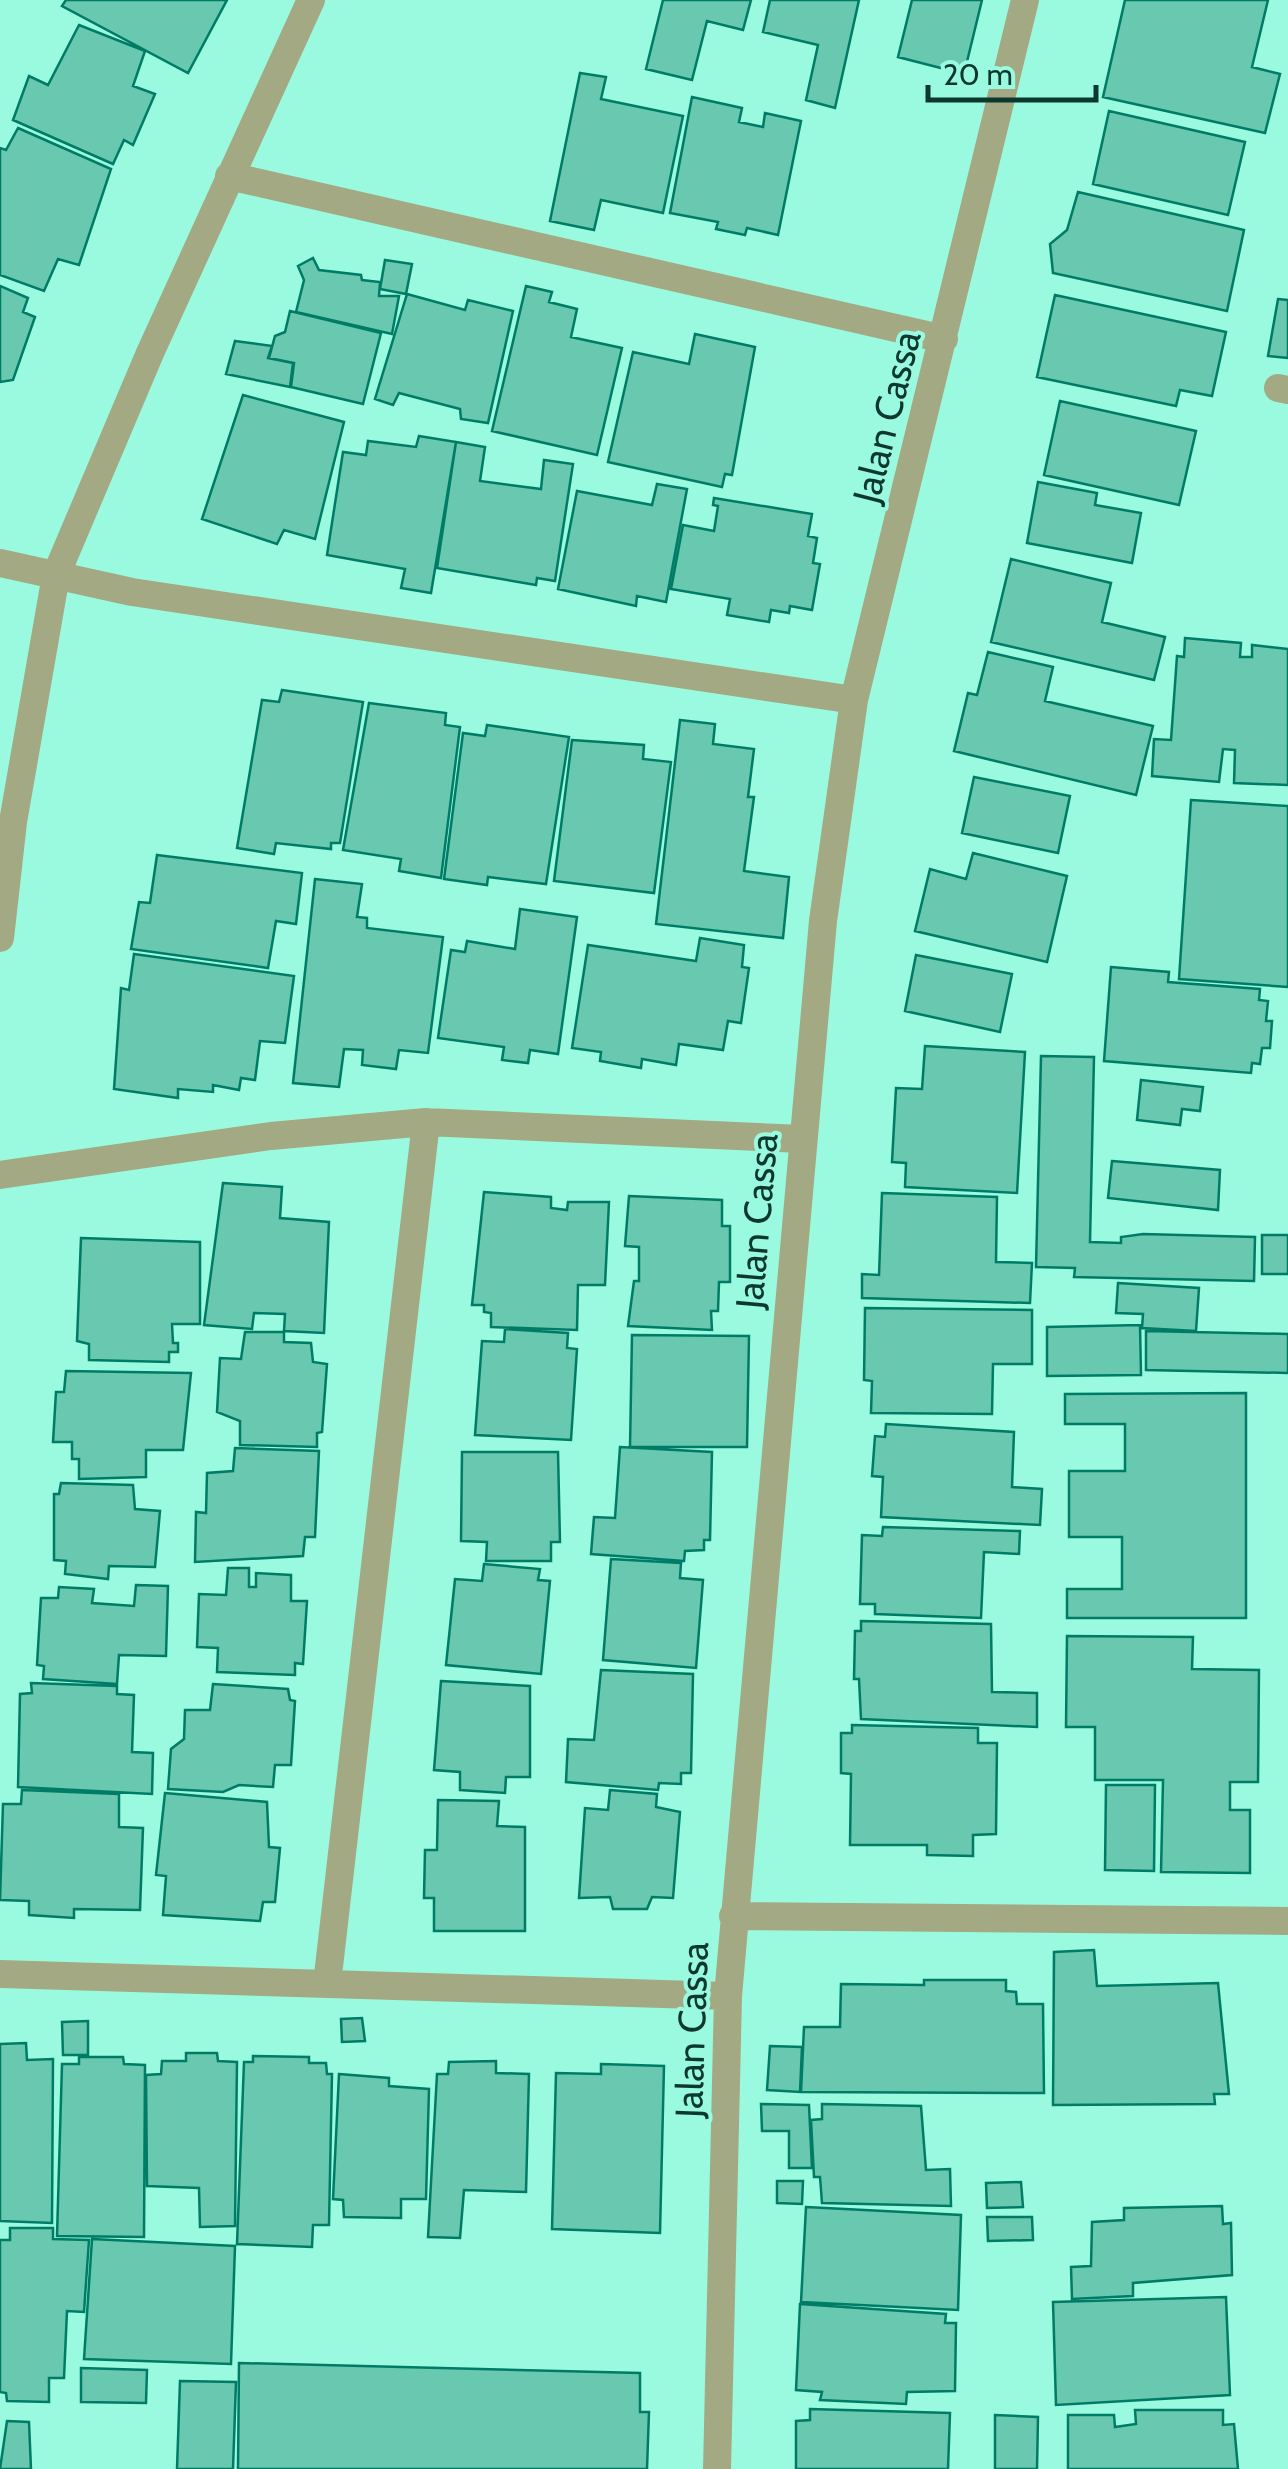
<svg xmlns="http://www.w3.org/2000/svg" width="1288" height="2469" viewBox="0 0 1288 2469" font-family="Cabin,sans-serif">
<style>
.building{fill:#68c8b0;stroke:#007c66;stroke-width:2.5}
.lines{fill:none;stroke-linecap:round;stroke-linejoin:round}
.minor{stroke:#a3a982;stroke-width:28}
.labels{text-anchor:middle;stroke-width:8;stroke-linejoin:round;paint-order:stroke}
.street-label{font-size:38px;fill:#0d382e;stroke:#9afae0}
</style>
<rect width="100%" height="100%" fill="#9afae0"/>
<path class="building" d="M66,0H227L188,73L62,6Z
M663,0H751L743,30L707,21L692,80L646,69Z
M770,0H859L835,108L806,100L818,45L763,32Z
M912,0H982L964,74L898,57Z
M1125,0H1268L1252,67L1280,74L1265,133L1103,97Z
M79,25L145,51L133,86L155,94L133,145L124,140L113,164L13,120L29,76L48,85Z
M580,73L606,77L601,99L683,116L663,213L601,200L594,230L550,221Z
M692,97L742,108L739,122L763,127L765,113L801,121L778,235L747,228L745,235L716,229L718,222L670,213Z
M1109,111L1245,142L1228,215L1093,184Z
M18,128L111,169L79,265L58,259L44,291L0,275V148L6,150Z
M1078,192L1244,230L1227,311L1053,273L1050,244L1067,230Z
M313,258L319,270L361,275L362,280L380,282L379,296H399L392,334L296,312L304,280L298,266Z
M385,260L412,264L406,294L380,289Z
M0,286L28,298L23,312L35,317L13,380L0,382Z
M526,286L552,292L549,302L577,309L571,337L622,348L597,455L492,431Z
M407,294L465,310L468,300L513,311L488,423L461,419L460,409L399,393L393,405L375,399Z
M1055,295L1226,332L1212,396L1180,390L1176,406L1037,377Z
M1278,299L1288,300V358L1268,356Z
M290,311L381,333L363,404L291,387L294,363L269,358L275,336L285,332Z
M695,334L755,347L732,475L725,474L722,487L608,462L633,352L689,364Z
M235,341L272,346L268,358L293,363L290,387L226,374Z
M243,395L344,422L315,539L284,530L277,544L202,519Z
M1060,401L1196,431L1179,505L1044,475Z
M419,436L456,442L431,593L401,588L405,569L327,555L343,452L366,455L368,441L416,447Z
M456,442L485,447L480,481L541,489L544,460L573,464L555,581L537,578L536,585L437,568Z
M1038,482L1097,493L1095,505L1141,513L1132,563L1027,543Z
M657,484L687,489L666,602L637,596L636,606L558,589L577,491L652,505Z
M714,498L812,514L808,536L817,538L813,563L820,564L812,610L790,606L789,613L771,610L769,622L727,615L730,599L671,589L683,525L714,531L718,506L713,505Z
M1011,559L1111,583L1102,622L1165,637L1154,680L991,642Z
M1185,638L1241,643L1240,657H1252V645L1288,649V785L1234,783L1235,750L1223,749L1219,782L1152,776L1154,739L1171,740L1177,656L1184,657Z
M988,652L1053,667L1045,701L1153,726L1136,795L954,751L968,693L977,695Z
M282,690L363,702L340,843H331V849L276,843L274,854L237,848L262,700L279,702Z
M369,703L446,713L445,725L460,727L441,878L399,871L401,859L343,850Z
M680,720L715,724L713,744L754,749L748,797H754L744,871L789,877L783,938L656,924Z
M487,725L569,737L546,884L488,877L487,885L444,879L463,733L485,736Z
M572,740L644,745L643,759L671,762L654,893L554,881Z
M974,777L1070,796L1058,853L962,833Z
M1191,800L1288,806V987L1179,979Z
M973,853L1067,876L1047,962L915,931L930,869L966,879Z
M157,855L302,873L296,924L276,921L268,968L131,949L139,902L150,903Z
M315,879L362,884L357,917L367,918V928L443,937L428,1053L399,1050L396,1069L362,1065L363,1050L344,1049L339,1087L293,1083Z
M520,909L577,917L558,1054L530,1050L528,1063L502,1060L504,1047L438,1038L451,950L465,952L467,941L515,949Z
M700,938L744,945L742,967L749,968L741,1023L728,1021L723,1050L679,1044L676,1065L642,1059L641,1068L600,1061L601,1052L572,1048L588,945L696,961Z
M134,954L294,976L285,1043L260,1041L255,1080L241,1078L239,1090L213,1085V1092L178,1089V1098L114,1089L121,988L129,990Z
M916,955L1012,974L1000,1032L905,1011Z
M1111,967L1169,972L1168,982L1260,989L1259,1000L1268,1001L1266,1021H1272L1270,1048H1262L1260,1064L1252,1063L1251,1073L1104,1061Z
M925,1046L1025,1052L1017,1193L905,1187L906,1163L892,1162L896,1088L922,1089Z
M1041,1056L1094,1057L1090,1242L1121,1243V1237L1143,1234L1255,1237L1254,1281L1074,1277L1075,1268L1036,1267Z
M1141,1080L1203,1087L1200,1111L1182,1109L1180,1125L1137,1120Z
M1112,1161L1220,1170L1218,1210L1108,1198Z
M223,1183L282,1187L280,1218L329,1222L324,1333L284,1331L285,1314L254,1313L252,1329L204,1325Z
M484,1192L551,1197V1208L567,1210L568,1202H609L605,1285H578L577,1330L491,1327V1313L484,1312V1305H472Z
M882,1193L997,1197L996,1262L1032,1263L1030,1303L862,1298V1274L879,1275Z
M629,1196L722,1200V1226H730V1282H719L718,1311H711L712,1330L628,1326L634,1281H639V1247L625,1246Z
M1262,1235H1288V1274H1262Z
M81,1238L200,1242V1324H172L173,1343H178V1352H169V1362L89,1360V1344L77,1341Z
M1118,1283L1199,1288L1196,1331L1142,1328L1143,1314L1116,1313Z
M865,1308L1032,1310V1364H993L992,1414L871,1413L872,1381L864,1380Z
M1140,1325L1141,1375L1047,1376V1327Z
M505,1329L568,1333L567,1348L577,1349L571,1440L475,1435L482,1341L504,1342Z
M1146,1331L1288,1334V1373L1146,1370Z
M245,1332H284V1342L311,1343L313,1362L327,1364L322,1432L317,1433V1447L240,1445V1421L217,1412L220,1358L241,1359Z
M632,1335L749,1336L747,1447H630Z
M66,1371L191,1373L183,1450H146V1477L79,1479V1459H72V1442H53L56,1392H64Z
M1246,1393V1618H1067V1589H1122V1537H1069V1471H1125V1424H1065V1394Z
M886,1424L1014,1432L1012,1487L1042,1489L1040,1525L881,1517L883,1477L872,1476L875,1436L885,1437Z
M620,1447L712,1452L710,1540H704V1550L685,1551L684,1561L591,1554L594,1517L615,1518Z
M235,1448L319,1451L315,1537H305L303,1556L195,1562L196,1512L206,1513L207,1473L233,1471Z
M462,1452H558L560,1542H551V1561H486L487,1542L461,1541Z
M61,1483L133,1485L135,1509L160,1511L155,1567L109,1566L108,1579L65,1574L66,1561L54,1560V1494H59Z
M883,1527L1020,1531L1019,1554L984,1552L981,1618L875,1614V1604H860L862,1535L882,1536Z
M611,1559L681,1563L680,1578L703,1580L696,1668L603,1660Z
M484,1564L540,1569L538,1580L550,1581L541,1674L446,1665L455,1579L482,1581Z
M228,1568H249V1587H256V1573L291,1575V1601H307L303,1664L295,1663V1675L217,1672L218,1648L197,1647L199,1594L226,1595Z
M136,1585L168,1586L166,1656L119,1655L117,1684L43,1679L44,1666L37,1665L41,1598H58L59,1587L94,1589L92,1603L134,1606Z
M861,1621L991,1624L992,1692L1037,1693V1727L861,1719L859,1679H854L855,1631H861Z
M1067,1636L1193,1637L1192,1669L1259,1670L1258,1782H1230V1810H1250V1873L1161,1872L1163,1780H1095V1727H1066Z
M601,1670L693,1674L691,1773H681V1784L659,1783L658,1790L566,1782L568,1739L594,1740Z
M441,1681L530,1686V1777H506L505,1793L460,1790V1772L434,1770Z
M31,1683L117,1686V1694L134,1695L132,1752L153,1753L152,1794L18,1787L20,1694L32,1693Z
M213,1684L288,1689L290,1700L295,1701L291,1765H275L273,1787L239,1785L223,1792L168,1789L171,1749L184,1739L185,1710H210Z
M852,1725L978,1728V1743H997L996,1834L973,1835V1856L927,1855V1845H850L851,1774L841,1773V1733H852Z
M1106,1785H1155L1154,1871L1105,1870Z
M22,1790L119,1794V1827L143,1828L140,1910L74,1909V1918L29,1915V1901L0,1900L3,1804H21Z
M610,1790L657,1794L656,1807L680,1812L673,1898L652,1897L647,1909H613L610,1897L579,1898L585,1808L608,1810Z
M165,1793L267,1802L269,1847L280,1848L275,1902H263L260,1921L163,1915L166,1876L156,1875Z
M438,1800L499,1801L497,1826L525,1827V1931H434V1898H424L425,1850H437Z
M1094,1950L1097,1986L1218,1983L1229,2094H1214L1215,2104L1053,2105L1054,1952Z
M924,1980H1006V1991L1016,1992L1017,2004H1043L1044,2093L801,2092L804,2027H840L841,1984L924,1985Z
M362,2018L365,2041L342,2042L341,2019Z
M88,2021V2055H63L62,2022Z
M26,2043L27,2060L53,2059L52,2223L0,2221V2044Z
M770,2046L802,2047L800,2092L767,2090Z
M186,2053H217L218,2061L237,2062L235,2226L200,2227L199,2188L147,2186L146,2075L161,2074L162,2061H186Z
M253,2056L309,2057V2063H326L327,2074H332L329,2225H313L312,2247L237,2244L244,2062H253Z
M79,2057H123L124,2064L145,2065L144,2237L57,2236L62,2064H79Z
M496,2061V2073L529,2074L526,2192L464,2190L460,2238L428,2237L437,2074H448L449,2062Z
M601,2064L664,2066L660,2233L552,2229L556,2073L601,2074Z
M339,2074L389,2078V2086L429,2089L426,2199H401V2218L344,2217L343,2200L333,2199Z
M761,2104L809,2105L812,2168H789V2131H762Z
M822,2104L921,2106L926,2170L950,2169L951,2206L822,2203L820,2177H814L811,2120L822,2119Z
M777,2181H803L802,2204L777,2203Z
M1021,2182L1023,2207L987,2208L986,2183Z
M1222,2206L1223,2224L1231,2223L1232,2275L1133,2283V2296L1072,2299L1071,2267L1091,2266L1092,2222L1124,2220V2208Z
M806,2207L961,2215L958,2310L801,2302Z
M987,2217H1032L1033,2240L988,2241Z
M10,2228H53V2239L89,2240L84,2312L67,2311L64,2378H49V2402L7,2401L6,2393L0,2392V2240H10Z
M92,2239L235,2246L231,2364L84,2359Z
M1226,2297L1230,2395L1056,2405L1053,2302Z
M800,2304L946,2314L945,2323H956L955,2391L907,2392L906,2404L820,2400L822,2392L796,2390Z
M239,2363L640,2373V2412H649L647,2469H238Z
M81,2368L147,2370L146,2403L81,2402Z
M180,2381L236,2382L233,2469H177Z
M810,2409L950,2413L948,2469H796V2421L810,2420Z
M1135,2410H1223V2425L1234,2424L1238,2469H1068V2415H1114L1115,2427L1136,2424Z
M995,2415L1038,2417L1037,2469H995Z
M7,2421L29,2422L31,2469H0Z"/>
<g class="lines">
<path class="minor" d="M229,176L944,339
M1278,388L1288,390
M0,563L132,592L854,700
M0,938L13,822L56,575L150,353L311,0
M0,1175L271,1136L426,1122L801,1139
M733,1916L1288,1921
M0,1974L728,1996
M327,1984L426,1122
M717,2469L728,1996L823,921L854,700L1025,0"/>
</g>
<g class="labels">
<g class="street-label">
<text transform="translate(887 417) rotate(-76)" y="13">Jalan Cassa</text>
<text transform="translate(757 1221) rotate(-85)" y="13">Jalan Cassa</text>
<text transform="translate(692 2030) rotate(-88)" y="13">Jalan Cassa</text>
</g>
</g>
<path d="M928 85v15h168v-15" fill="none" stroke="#0d382e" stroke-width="5"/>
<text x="943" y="85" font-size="30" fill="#0d382e" stroke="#9afae0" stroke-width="8" paint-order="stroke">20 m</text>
</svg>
